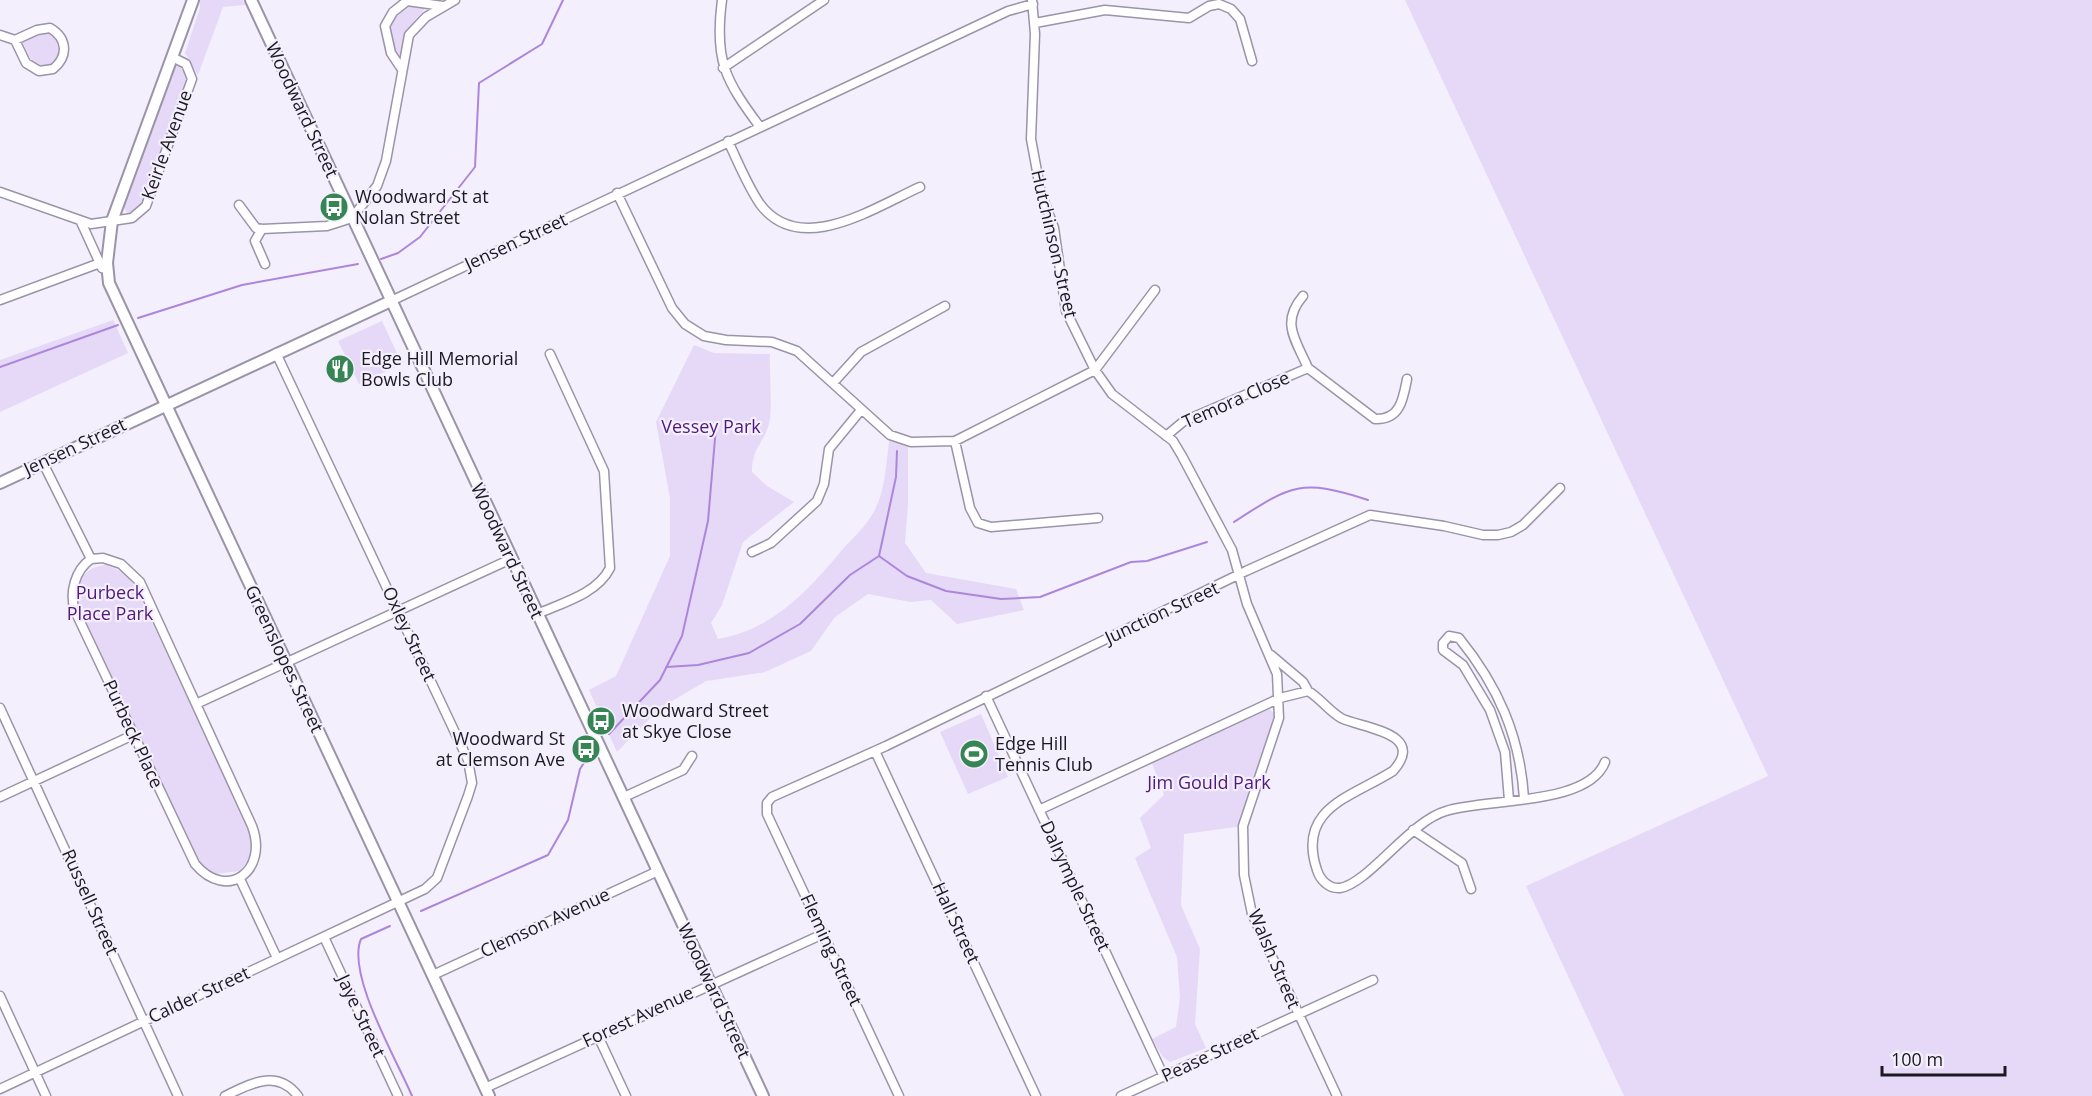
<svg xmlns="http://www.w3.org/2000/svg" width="2092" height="1096" viewBox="0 0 2092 1096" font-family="'Open Sans',sans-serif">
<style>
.green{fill:#e5d9f7}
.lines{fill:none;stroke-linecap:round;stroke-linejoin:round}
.stream{stroke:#ac86db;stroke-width:2}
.minor-casing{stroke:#9b93a8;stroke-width:11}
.tertiary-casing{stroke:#9b93a8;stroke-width:14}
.minor{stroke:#fff;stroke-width:8}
.tertiary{stroke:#fff;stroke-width:10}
.labels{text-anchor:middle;stroke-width:4.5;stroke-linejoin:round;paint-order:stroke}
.street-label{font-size:18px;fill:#1c1820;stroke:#f4effd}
.poi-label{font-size:18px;fill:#1c1820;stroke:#f4effd;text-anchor:start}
.park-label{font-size:18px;fill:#4f187d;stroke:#f4effd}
</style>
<rect width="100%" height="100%" fill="#f4effd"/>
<path class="green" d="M200,0H243L245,5L223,7L198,75L185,53L200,8Z
M1405,0H2092V1096H1624L1526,886L1768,776Z
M407,3L424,6L425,9L410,26L400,55L395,53C388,25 386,23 407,3Z
M50,32L58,36C61,54 60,66 39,68L31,59L21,39Z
M181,65L188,80L144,201L129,215L123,206L173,66Z
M113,320L128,353L0,412V360Z
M382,321L402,364L359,384L338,341Z
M694,345L714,353L770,354C769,371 773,410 769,424C763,445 752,447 752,472L767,486L794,502L743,542L722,605L711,623L718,639C772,630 808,591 842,550C852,539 864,528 872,515C886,493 886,461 890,435L908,441V503L905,543L926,573L1016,589L1024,610L957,624L931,600L910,602L868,594L835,617L811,651L765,672L706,681L660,708L617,752L589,690L616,676L670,556V498L656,422Z
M106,565L125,573L137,590L247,825C254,843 254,858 239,871L215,874L199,863L77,606C74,584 83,567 106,565Z
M1265,705L1279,718L1243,826L1184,834L1181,905L1200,949L1195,1024L1206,1048L1170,1062L1163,1057L1152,1039L1176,1027L1180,997L1177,957L1135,858L1151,848L1140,818L1164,795L1150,758Z
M981,714L1008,777L968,794L940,732Z"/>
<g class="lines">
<path class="stream" d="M381,259L398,253L420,237L475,167L479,83L542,44L563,0
M138,318L242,285L358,264
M0,367L118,325
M1234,522C1291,485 1300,478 1368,500
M879,556L907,576L946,591L1001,599L1040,597L1131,562L1147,561L1207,542
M666,667L698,665L749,653L800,624L850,575L879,556L896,477L897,451
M609,734L660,680L682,636L708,521L716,427
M421,911L548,855L568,820L580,769L587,758
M390,926L361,939C346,974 397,1060 412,1096"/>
<g class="minor-casing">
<path id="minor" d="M722,0C714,60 725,80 760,127
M1032,0L1035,34L1031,139L1041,193L1054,228L1066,311L1095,370L1112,394L1173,441L1182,456L1232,550L1247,604L1277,674L1279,718L1243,826L1244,875L1252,914L1337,1096
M1035,23L1105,10L1189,18L1209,6L1219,4L1231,9L1240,19L1252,61
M0,35L15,40L37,30L50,28C67,38 69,56 53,69L39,71L26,63L15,40
M401,68L391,53L385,26L393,12L407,1L443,6
M723,68L824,0
M728,141C738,162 747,185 760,204C800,258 875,207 920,187
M0,192L91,224L132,218L146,206L192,79L186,64L172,57
M617,193L672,308L685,324L704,336L726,340L772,342L797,351L890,435L911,442L955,441L1095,370L1155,290
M239,205L256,228L262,229L327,226L352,218L377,186L386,161L409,35L426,17L455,0
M81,222L102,268
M262,229L255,241L265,264
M0,300L100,263H107
M391,301L1008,11L1033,4
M1308,368L1375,419C1400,420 1403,400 1407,379
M833,383L861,352L945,306
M1166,436L1184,421L1308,368C1296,340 1280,323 1303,296
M955,441L970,508L978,523L991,527L1098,518
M43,463L91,559
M752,552L771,543L817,501L824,484L829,449L861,410
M103,558L121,564L140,582L252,826C269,871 227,902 195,864L75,611C69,593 75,570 91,559Z
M537,614C562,603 597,594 610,568L604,471L550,354
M1271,655L1303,682L1308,691
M986,696L1164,1077
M196,704L511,559
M0,708L178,1096
M875,751L1036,1096
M0,797L133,735
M624,797L683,770L692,756
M1509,800L1505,752L1490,710L1463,665L1443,650V643L1449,636L1459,638C1498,686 1520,736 1524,798
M1039,810L1280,698L1308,691C1320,698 1329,711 1341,718C1360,728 1428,732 1393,771C1352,797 1296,808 1317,870C1320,880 1329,889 1340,888C1368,884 1410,821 1446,811C1487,798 1588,806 1605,762
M1413,830L1462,863L1471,889
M240,879L277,958
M324,937L398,1096
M433,975L658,871
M0,996L46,1096
M598,1036L626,1096
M485,1088L823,934
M0,1089L425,889L437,878L468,796L472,783L468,760L276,353
M225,1096C250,1084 277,1068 298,1096
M899,1096L767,814V803L772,797L886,746L1246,571L1370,515L1444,526L1483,535H1498L1511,532L1523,525L1560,488
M1121,1096L1373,980"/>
</g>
<g class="tertiary-casing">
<path id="tertiary" d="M193,0L112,221L107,263L109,283L489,1096
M251,0L763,1096
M0,483L391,301"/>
</g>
<use href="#minor" class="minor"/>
<use href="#tertiary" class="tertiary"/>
</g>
<defs>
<g id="bus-disc" transform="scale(1.5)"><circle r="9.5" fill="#378555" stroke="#f4effd"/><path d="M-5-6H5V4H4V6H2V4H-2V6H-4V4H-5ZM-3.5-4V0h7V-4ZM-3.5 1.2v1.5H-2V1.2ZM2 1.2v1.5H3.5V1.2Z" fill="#fff"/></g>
<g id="restaurant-disc" transform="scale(1.5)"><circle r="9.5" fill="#378555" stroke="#f4effd"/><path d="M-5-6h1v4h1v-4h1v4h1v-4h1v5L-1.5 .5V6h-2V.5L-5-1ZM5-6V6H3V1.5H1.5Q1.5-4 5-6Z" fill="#fff"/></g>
<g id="stadium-disc" transform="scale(1.5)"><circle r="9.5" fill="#378555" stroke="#f4effd"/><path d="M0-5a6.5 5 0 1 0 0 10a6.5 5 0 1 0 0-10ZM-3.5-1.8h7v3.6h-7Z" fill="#fff"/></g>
</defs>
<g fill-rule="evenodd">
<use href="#bus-disc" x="334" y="207"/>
<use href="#restaurant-disc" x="340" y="369"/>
<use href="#bus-disc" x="601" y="721"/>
<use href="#bus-disc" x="586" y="749"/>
<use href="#stadium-disc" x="974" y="754"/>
</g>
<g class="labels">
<g class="street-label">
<text transform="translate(302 110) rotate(65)" y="6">Woodward Street</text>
<text transform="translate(167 145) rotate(-70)" y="6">Keirle Avenue</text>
<text transform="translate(516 242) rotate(-25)" y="6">Jensen Street</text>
<text transform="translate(1054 244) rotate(77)" y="6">Hutchinson Street</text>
<text transform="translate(1236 400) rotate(-24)" y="6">Temora Close</text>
<text transform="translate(75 447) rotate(-25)" y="6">Jensen Street</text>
<text transform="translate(507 551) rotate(65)" y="6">Woodward Street</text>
<text transform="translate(1162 613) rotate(-25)" y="6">Junction Street</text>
<text transform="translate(409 634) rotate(65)" y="6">Oxley Street</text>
<text transform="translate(284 659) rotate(65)" y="6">Greenslopes Street</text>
<text transform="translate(133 734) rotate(65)" y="6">Purbeck Place</text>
<text transform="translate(1075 886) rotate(65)" y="6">Dalrymple Street</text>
<text transform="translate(90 902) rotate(66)" y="6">Russell Street</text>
<text transform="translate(545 923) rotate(-25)" y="6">Clemson Avenue</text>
<text transform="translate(956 923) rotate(65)" y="6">Hall Street</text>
<text transform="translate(831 950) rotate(65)" y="6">Fleming Street</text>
<text transform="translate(1274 959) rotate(67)" y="6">Walsh Street</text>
<text transform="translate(714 991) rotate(65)" y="6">Woodward Street</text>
<text transform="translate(199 995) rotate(-25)" y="6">Calder Street</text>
<text transform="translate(361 1016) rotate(65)" y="6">Jaye Street</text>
<text transform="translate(638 1017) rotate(-25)" y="6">Forest Avenue</text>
<text transform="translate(1210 1055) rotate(-25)" y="6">Pease Street</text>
</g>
<g class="poi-label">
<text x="355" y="203">Woodward St at<tspan x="355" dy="21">Nolan Street</tspan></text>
<text x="361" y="365">Edge Hill Memorial<tspan x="361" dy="21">Bowls Club</tspan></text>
<text x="622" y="717">Woodward Street<tspan x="622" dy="21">at Skye Close</tspan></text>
<text x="565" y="745" text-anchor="end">Woodward St<tspan x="565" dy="21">at Clemson Ave</tspan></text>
<text x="995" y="750">Edge Hill<tspan x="995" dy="21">Tennis Club</tspan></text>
</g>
<g class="park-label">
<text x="711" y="433">Vessey Park</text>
<text x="110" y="599">Purbeck<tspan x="110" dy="21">Place Park</tspan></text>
<text x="1209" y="789">Jim Gould Park</text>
</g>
</g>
<path d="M1882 1066v9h123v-9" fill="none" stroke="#1c1820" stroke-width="3"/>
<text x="1891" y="1066" font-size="18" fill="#1c1820" stroke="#f4effd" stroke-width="4.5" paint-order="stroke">100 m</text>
</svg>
